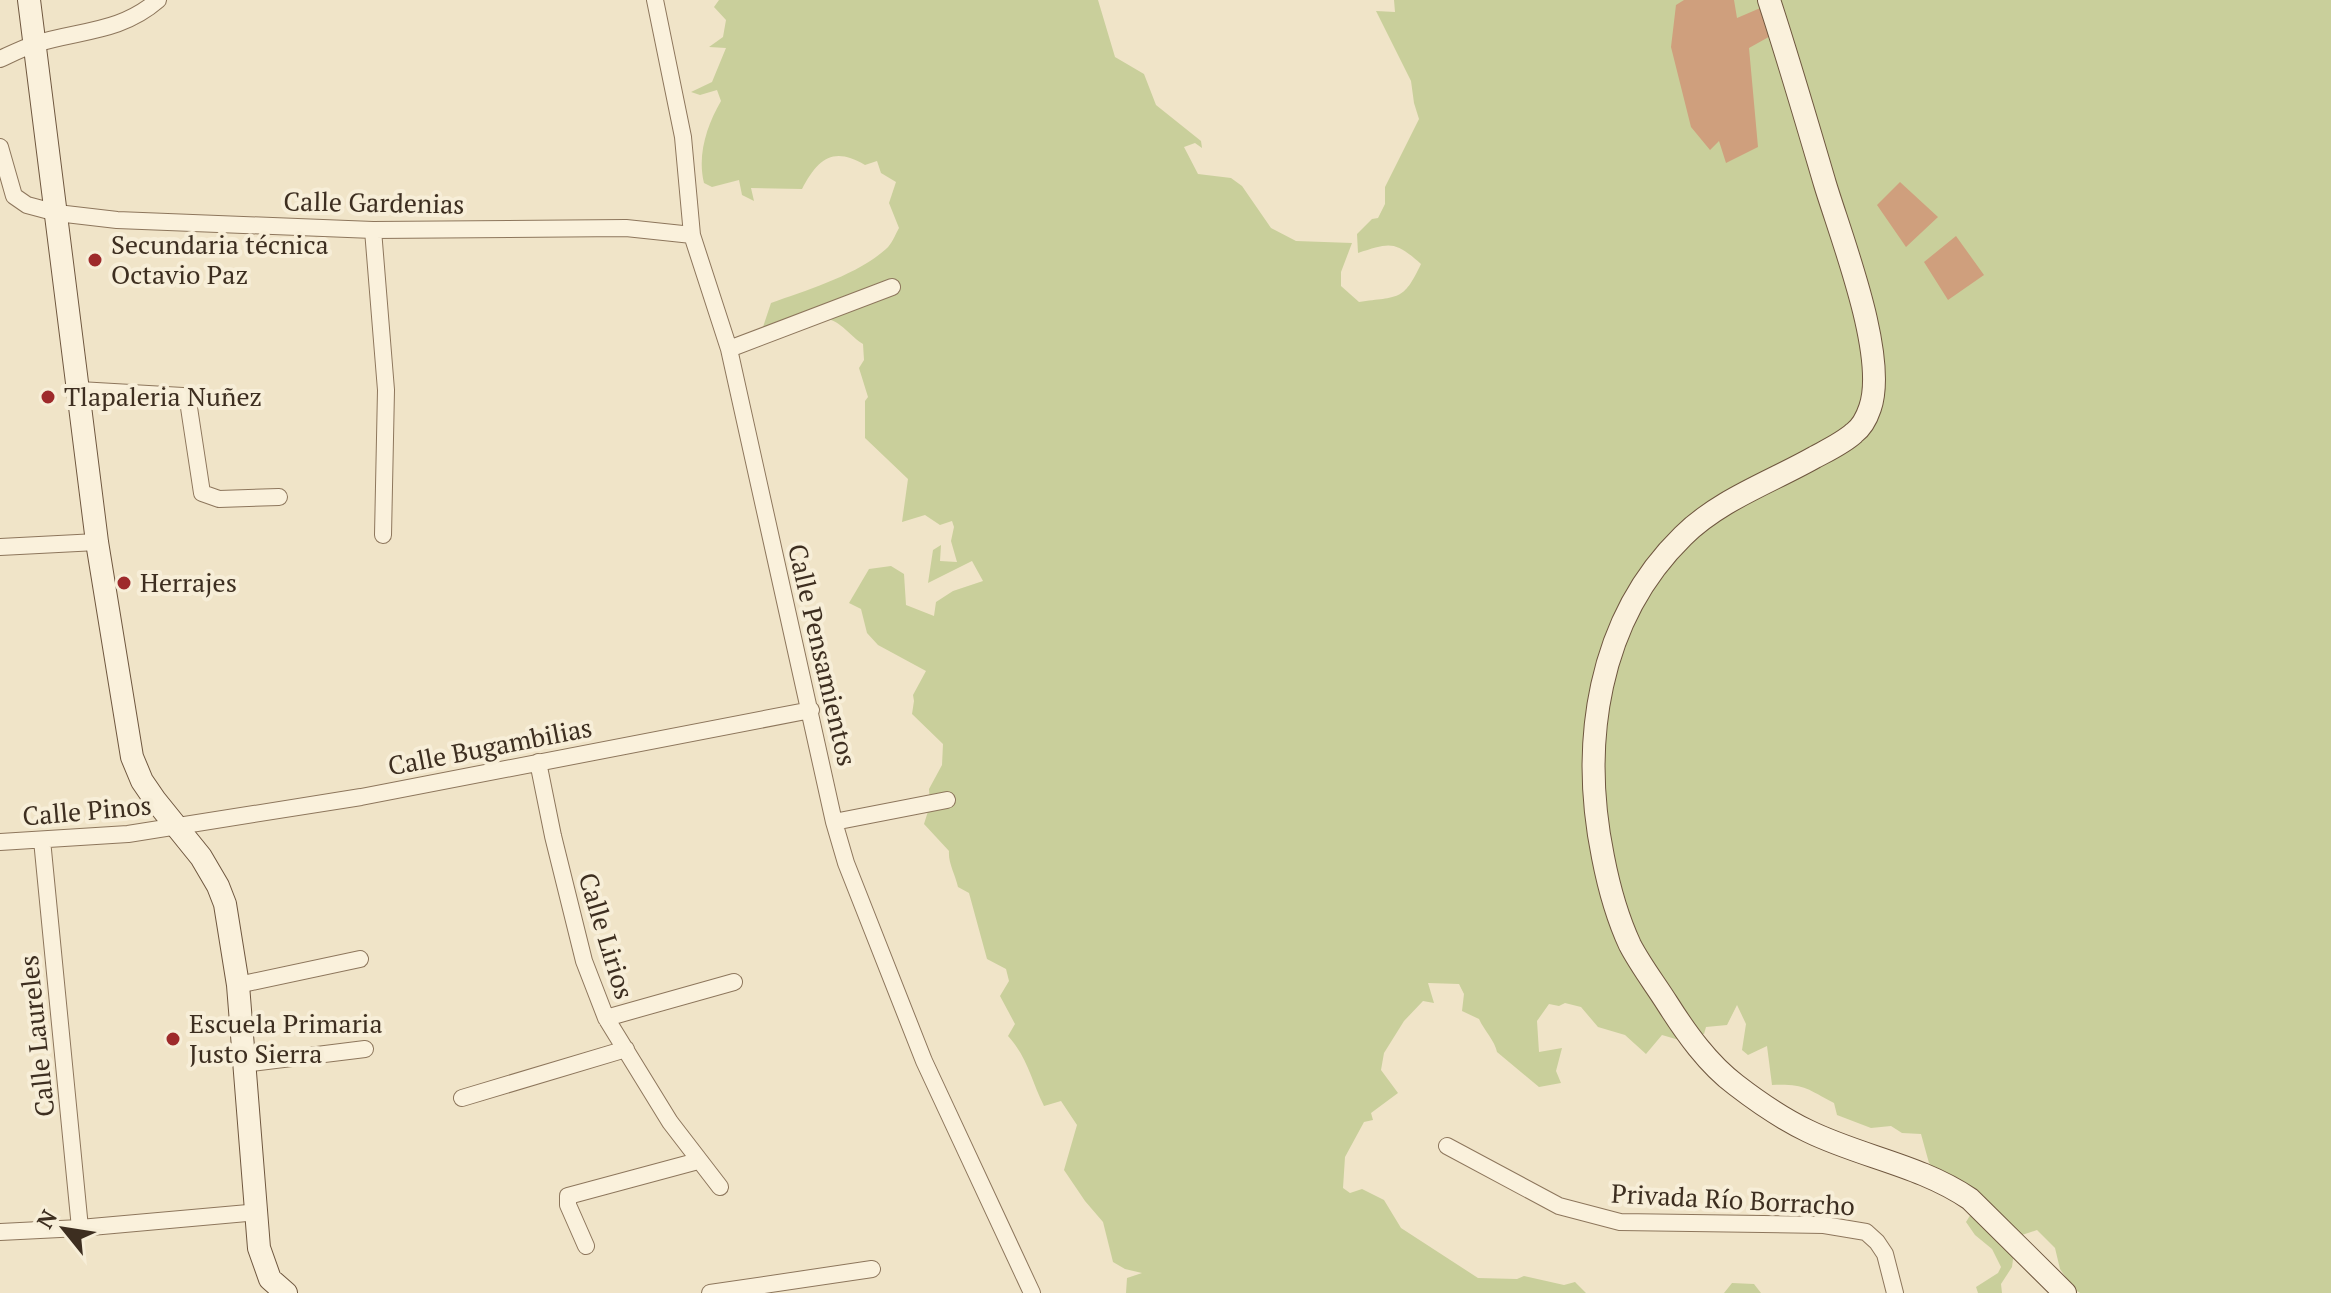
<svg xmlns="http://www.w3.org/2000/svg" width="2331" height="1293" viewBox="0 0 2331 1293" font-family="'PT Serif',serif">
<style>
.green{fill:#c9cf9b}
.building{fill:#cf9f7d}
.lines{fill:none;stroke-linecap:round;stroke-linejoin:round}
.minor-casing{stroke:#8d765c;stroke-width:18}
.secondary-casing{stroke:#6f573f;stroke-width:24}
.minor{stroke:#faf1dc;stroke-width:16}
.secondary{stroke:#faf1dc;stroke-width:22}
.poi-dot{fill:#9e2a2b;stroke:#f7eed8;stroke-width:3}
.labels{text-anchor:middle;stroke-width:8;stroke-linejoin:round;paint-order:stroke}
.street-label{font-size:26px;fill:#3d2e20;stroke:#f7eed8}
.poi-label{font-size:26px;fill:#3d2e20;stroke:#f7eed8;text-anchor:start}
</style>
<rect width="100%" height="100%" fill="#f0e4c8"/>
<path class="green" d="M719,0H1098L1115,57L1144,74L1156,105L1201,141L1202,148L1195,143L1184,147L1198,174L1231,178L1242,186L1271,228L1296,241L1352,243L1341,272V286L1359,302C1399,296 1403,302 1421,264C1395,241 1391,242 1358,253L1357,234L1372,219L1378,218L1385,204V187L1419,119L1414,103L1411,81L1376,11L1395,12L1394,0H2331V1293H2080L2074,1289L2060,1269L2055,1248L2037,1230L2016,1237L2012,1267L2001,1284L2002,1293H1978L1976,1287L1998,1273L2001,1267L1992,1249L1975,1235L1966,1222L1974,1209L1929,1163L1921,1134L1902,1133L1891,1126L1871,1128L1837,1115L1834,1103C1805,1088 1805,1084 1772,1085L1767,1046L1748,1055L1742,1050L1746,1024L1737,1005L1727,1025L1706,1027L1704,1034L1697,1035L1686,1042L1662,1035L1646,1054L1625,1035L1598,1027L1581,1007L1565,1003L1559,1006L1549,1004L1537,1021L1539,1052L1562,1048L1556,1071L1561,1083L1539,1087L1497,1052C1495,1041 1484,1030 1479,1019L1462,1011L1464,994L1459,984L1428,983L1434,1003L1423,1001L1404,1021L1384,1053L1381,1070L1398,1093L1371,1113L1373,1120L1364,1122L1345,1157L1343,1188L1350,1193L1362,1189L1384,1200L1401,1228L1478,1278L1517,1279L1524,1276L1564,1285L1575,1282L1586,1293H1126L1127,1278L1142,1273L1125,1269L1113,1262L1103,1222L1085,1201L1064,1170L1077,1125L1061,1101L1044,1106C1031,1080 1028,1058 1008,1036L1015,1024L1000,996L1009,981L1006,969L987,959L969,893L958,887C955,874 948,863 949,851L924,824L930,805L929,789L942,765L943,744L912,714L914,701L913,695L926,671L878,645L867,633L861,609L849,603L869,569L891,566L904,574L906,605L934,616L936,602L953,591L983,581L972,561L928,583L933,550L941,545L940,561L957,562L951,541L954,527L952,521L940,525L925,515L902,522L908,479L865,438V401L868,397L859,368L864,360L863,344C851,337 840,320 826,319C814,317 776,328 762,330L771,303C807,290 857,275 886,249C892,244 895,235 899,228L889,203L896,182L881,173L877,161L865,165C833,146 818,159 802,189L751,188L754,201L742,195L739,180L712,187L704,183C697,155 707,125 721,101L717,90L700,95L691,92L712,82L726,48L709,47L723,37L726,20L714,7Z
M1732,1283L1754,1284L1761,1293H1724Z"/>
<path class="building" d="M1684,0H1734L1737,18L1765,6L1774,34L1749,48L1758,147L1726,163L1719,141L1710,150L1691,127L1671,47L1676,5Z
M1900,182L1938,217L1906,247L1877,205Z
M1956,236L1984,275L1948,300L1924,262Z"/>
<g class="lines">
<g class="minor-casing">
<path id="minor" d="M655,0L683,137L692,235L729,349L834,822L846,863L924,1061L1032,1293
M0,59C11,54 23,48 35,44C79,30 120,33 158,0
M0,147L14,196L27,205L57,213L117,220L373,230L626,228L692,235
M373,230L386,390L383,535
M729,349L892,287
M79,390L183,396L188,401L202,493L219,499L279,497
M0,547L97,542
M538,762L553,836L584,961L606,1018L670,1122L720,1187
M834,822L947,800
M42,840L80,1228
M0,842L128,834L361,797L811,710
M238,985L360,959
M606,1018L734,982
M244,1064L365,1049
M462,1098L626,1049
M1447,1146L1559,1206L1620,1222L1824,1225L1866,1232L1877,1242L1885,1254L1895,1293
M0,1232L80,1228L258,1212
M586,1246L568,1205V1196L698,1161
M710,1293L872,1269"/>
</g>
<g class="secondary-casing">
<path id="secondary" d="M29,0L97,542L132,757L142,781L155,800L201,857L218,886L225,904L238,985L259,1248L270,1279L286,1293
M1769,0C1789,61 1807,123 1825,184C1841,237 1888,356 1870,408C1867,417 1862,427 1854,433C1843,443 1828,450 1815,457C1771,482 1719,500 1683,536C1597,620 1580,744 1603,857C1609,888 1617,917 1630,945C1641,966 1655,984 1667,1003C1686,1033 1708,1064 1736,1085C1758,1102 1783,1119 1808,1131C1861,1157 1920,1165 1970,1199L2065,1293"/>
</g>
<use href="#minor" class="minor"/>
<use href="#secondary" class="secondary"/>
</g>
<g class="poi-dot">
<circle cx="95" cy="260" r="8"/>
<circle cx="48" cy="397" r="8"/>
<circle cx="124" cy="583" r="8"/>
<circle cx="173" cy="1039" r="8"/>
</g>
<g class="labels">
<g class="street-label">
<text transform="translate(374 203) rotate(1)" y="9">Calle Gardenias</text>
<text transform="translate(822 655) rotate(77)" y="9">Calle Pensamientos</text>
<text transform="translate(490 747) rotate(-11)" y="9">Calle Bugambilias</text>
<text transform="translate(87 811) rotate(-5)" y="9">Calle Pinos</text>
<text transform="translate(606 936) rotate(73)" y="9">Calle Lirios</text>
<text transform="translate(37 1036) rotate(-96)" y="9">Calle Laureles</text>
<text transform="translate(1733 1200) rotate(3)" y="9">Privada Río Borracho</text>
</g>
<g class="poi-label">
<text x="111" y="254">Secundaria técnica<tspan x="111" dy="30">Octavio Paz</tspan></text>
<text x="64" y="406">Tlapaleria Nuñez</text>
<text x="140" y="592">Herrajes</text>
<text x="189" y="1033">Escuela Primaria<tspan x="189" dy="30">Justo Sierra</tspan></text>
</g>
</g>
<g transform="translate(64 1229) rotate(300)" stroke="#f7eed8" stroke-width="6" paint-order="stroke">
<path d="M0-6L14 30L0 20L-14 30Z" fill="#3d2e20"/>
<text y="-12" font-size="22" font-weight="bold" text-anchor="middle" fill="#3d2e20">N</text>
</g>
</svg>
